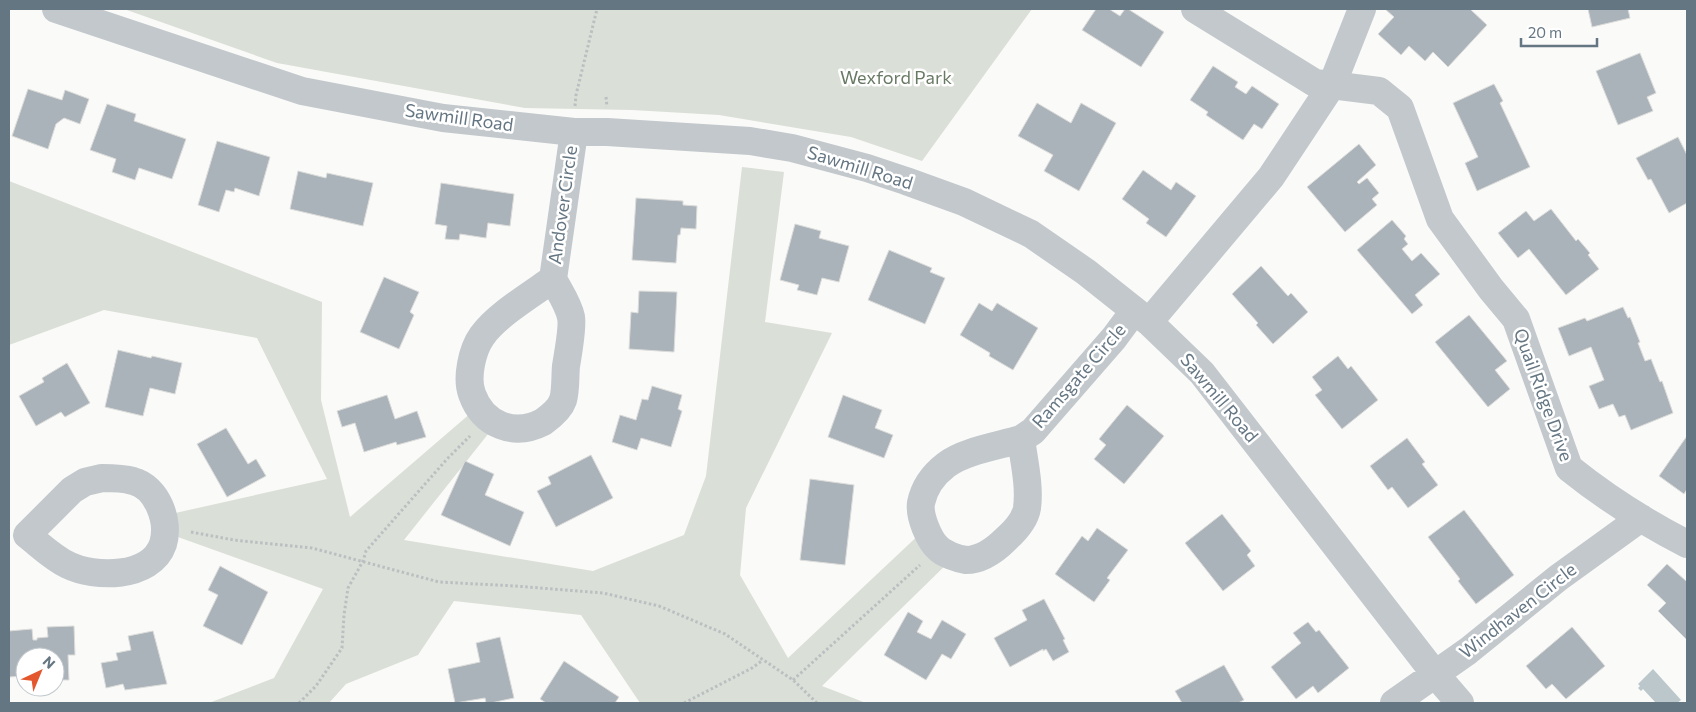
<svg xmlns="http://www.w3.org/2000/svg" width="1696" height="712" viewBox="0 0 1696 712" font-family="Commissioner,sans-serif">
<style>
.green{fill:#dadfd7}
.water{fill:#bbc7cb}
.building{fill:#aab3b9;stroke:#dcdcda}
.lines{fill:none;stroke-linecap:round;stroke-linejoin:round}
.path{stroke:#bbbfc2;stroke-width:3;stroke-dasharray:2.5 2.5;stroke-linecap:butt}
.minor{stroke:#c3c8cc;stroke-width:28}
.labels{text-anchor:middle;stroke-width:5;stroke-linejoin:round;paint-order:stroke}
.park-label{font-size:18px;fill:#687a64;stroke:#fff}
.street-label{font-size:18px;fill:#657683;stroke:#fff}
</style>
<rect width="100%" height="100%" fill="#fafaf8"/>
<path class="green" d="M124,9H1032L922,161L851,137L719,115L632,110L525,108L277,63Z
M742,167L784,172L765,322L832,333L746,508L740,575L788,658L925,529L954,557L822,686L866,703H640L581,615L454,601L418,655L346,684L329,703H209L274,678L323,589L164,532L162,516L327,479L257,338L104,310L9,345V181L322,302L321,400L350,517L479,406L496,424L404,540L593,571L684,535L706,476Z"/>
<path class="water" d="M1653,669L1681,700L1677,703H1656L1643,689L1641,691L1638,688L1640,686L1638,684Z"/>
<path class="building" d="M1096,9H1109L1120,16L1125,9H1128L1164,32L1141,67L1082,30Z
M1385,9H1470L1487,25L1448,67L1433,52L1425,61L1409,46L1401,55L1378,34L1394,17Z
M1588,9H1628L1630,18L1592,27Z
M1640,53L1656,93L1647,97L1653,111L1618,125L1596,71Z
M1213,66L1238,82L1235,87L1246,94L1252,86L1279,104L1262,129L1254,124L1243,140L1206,115L1208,112L1190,100Z
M1494,84L1503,101L1500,103L1530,167L1477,191L1465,163L1478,157L1453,103Z
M28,89L62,100L65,90L89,99L80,124L64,118L56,124L48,149L12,136Z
M1037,103L1071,123L1081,103L1116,123L1079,191L1044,171L1053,155L1018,136Z
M107,104L136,114L134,121L186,139L172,179L139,168L135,180L112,172L116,159L90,150Z
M1678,137L1687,155V203L1669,213L1651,179L1648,180L1636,158Z
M217,141L270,157L259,196L235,188L234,192L226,190L219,212L198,205Z
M1359,144L1376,165L1357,182L1359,184L1367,178L1379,193L1372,199L1377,205L1345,232L1307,187Z
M1143,170L1171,190L1176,182L1196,196L1166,237L1146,223L1149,219L1122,199Z
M298,171L326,178L327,173L373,183L363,226L290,209Z
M441,183L514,194L510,226L488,223L486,238L460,234L459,240L445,239L447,226L435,224Z
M636,198L683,201V205L697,206L696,229L681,228L680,235H678L676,263L632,260Z
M1551,209L1576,241L1578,239L1590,253L1588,255L1599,269L1566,295L1529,249L1518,258L1498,233L1526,211L1534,221Z
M1392,220L1406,236L1404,239L1408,244L1402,249L1412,261L1421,253L1440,274L1415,295L1423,305L1412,314L1357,250Z
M795,224L821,231L819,238L849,246L839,282L822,278L817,295L797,290L799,285L780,280Z
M889,250L932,268L930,272L945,278L925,324L868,300Z
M1261,266L1288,296L1291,293L1308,312L1273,344L1256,325L1258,323L1232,294Z
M384,277L419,292L410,312L414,315L399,349L360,332Z
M639,291L677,292L674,352L629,349L631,312L638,313Z
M979,303L992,311L997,303L1038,328L1013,370L989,356L990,353L960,335Z
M1623,307L1628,318L1630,317L1640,342L1638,343L1645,361L1651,359L1660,382L1662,381L1673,413L1631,430L1625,415L1619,417L1613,404L1599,409L1589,386L1604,380L1591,347L1569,356L1558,328L1585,318L1587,321Z
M1469,315L1507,361L1495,370L1510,389L1488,407L1435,342Z
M118,350L151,358L152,356L182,363L175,394L150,388L143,416L105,407Z
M1338,356L1348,369L1351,366L1378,400L1342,429L1315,395L1322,390L1312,377Z
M67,363L90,403L65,417L61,412L36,426L19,396L44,382L42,378Z
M652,386L682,395L678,409L682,411L671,447L641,438L637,450L612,442L620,415L636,420L642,399L648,400Z
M387,395L395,419L417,411L426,437L397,445L396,442L364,452L355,423L342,427L337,411Z
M843,395L882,410L875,428L893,435L884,458L828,437Z
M1127,405L1164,436L1124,484L1094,459L1106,445L1099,439Z
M226,428L248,464L256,459L266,476L227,497L197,444Z
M1687,436V489L1684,494L1659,476Z
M1407,438L1425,462L1422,464L1438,485L1408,508L1392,487L1388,490L1370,466Z
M591,455L613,498L556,527L537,491L551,484L548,477Z
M465,461L494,474L485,495L524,512L510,546L441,515Z
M810,479L854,485L845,565L800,560Z
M1464,510L1514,575L1476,604L1458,581L1460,579L1428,537Z
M1222,514L1251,551L1247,555L1255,566L1223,591L1185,543Z
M1097,528L1128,550L1107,578L1110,580L1094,602L1055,574L1082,536L1088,541Z
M1667,564L1686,581L1687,579V640L1658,611L1666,603L1647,585Z
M220,566L268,592L242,645L203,626L218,595L208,590Z
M1044,599L1065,639L1063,640L1069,652L1053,661L1046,649L1043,651V649L1010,667L994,638L1027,620L1022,610Z
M908,612L923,621L917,632L931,639L942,620L966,634L951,659L942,654L926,680L884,655Z
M1308,622L1316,632L1319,630L1349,668L1318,693L1313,686L1296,699L1271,667L1301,643L1293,633Z
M74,626L75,655H68L69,680H55V657H25V676L9,677V631L32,629L33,640H37V638L48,637L47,627Z
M1572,627L1605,666L1566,699L1552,684L1546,689L1526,666Z
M153,631L167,684L125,690L123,684L106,688L101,663L118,660L116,653L131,650L128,636Z
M500,637L514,698L491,703H486L485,698L455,703L448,669L480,662L476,643Z
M564,661L619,697L615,703H546L540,699Z
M1224,665L1244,700L1238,703H1182L1175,691Z"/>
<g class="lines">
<path class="path" d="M606,97L607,107
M575,106L576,95L597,9
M191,532L234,540L312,548L439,582L515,586L603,593L659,606L725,634L793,680L817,703
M793,680L920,565
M299,703L316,686L342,648L344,615L348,588L363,561L366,551L447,459L470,436
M684,703L752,668L763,660"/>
<path class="minor" d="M56,9L302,91L443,118L574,132H607L750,141L792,148L867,168L906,181L964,202L1031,234L1086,272L1149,322L1202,373L1435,674L1460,703
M1195,9L1315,83L1379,91L1400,108L1440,219L1491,289L1516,319L1569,468C1605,497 1646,523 1687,544
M553,279C559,291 568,303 571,317C573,327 568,354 566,366C565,376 566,390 563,400C560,409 550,417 543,422C514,437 483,425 472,394C466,378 472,350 482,336C497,315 532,294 553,279Z
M553,279L574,132
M1149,322L1271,177L1332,85L1362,9
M1021,439C1024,461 1030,486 1027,508C1025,520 1015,531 1006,539C996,549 981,560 966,560C958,559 944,554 938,548C929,540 919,516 921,503C924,488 933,475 946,465C964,451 998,446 1021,439Z
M1021,439L1033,431L1114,338L1134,311
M102,478C112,478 123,478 133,481C157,487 170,521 163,544C151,579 94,578 68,565C53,558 40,545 27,535L72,490L85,482Z
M1394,703L1468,651L1558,578L1641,518"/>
</g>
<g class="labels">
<g class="park-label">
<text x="896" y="84">Wexford Park</text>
</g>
<g class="street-label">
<text transform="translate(459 118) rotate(8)" y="6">Sawmill Road</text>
<text transform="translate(860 168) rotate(17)" y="6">Sawmill Road</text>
<text transform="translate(563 205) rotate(-82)" y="6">Andover Circle</text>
<text transform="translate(1079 376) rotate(-49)" y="6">Ramsgate Circle</text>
<text transform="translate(1543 395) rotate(70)" y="6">Quail Ridge Drive</text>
<text transform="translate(1219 398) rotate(50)" y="6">Sawmill Road</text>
<text transform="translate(1518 611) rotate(-38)" y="6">Windhaven Circle</text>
</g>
</g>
<rect width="1696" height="712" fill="none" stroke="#657683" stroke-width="20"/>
<g transform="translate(40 672) rotate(44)"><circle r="24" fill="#ffffff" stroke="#c1c8cd"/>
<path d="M0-4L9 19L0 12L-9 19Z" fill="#e4572e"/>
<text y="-8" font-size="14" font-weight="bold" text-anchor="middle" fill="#657683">N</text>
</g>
<path d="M1521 38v8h76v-8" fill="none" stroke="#657683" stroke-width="2.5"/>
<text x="1528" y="38" font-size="15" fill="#657683" stroke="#ffffff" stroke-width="4" paint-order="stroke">20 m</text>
</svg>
